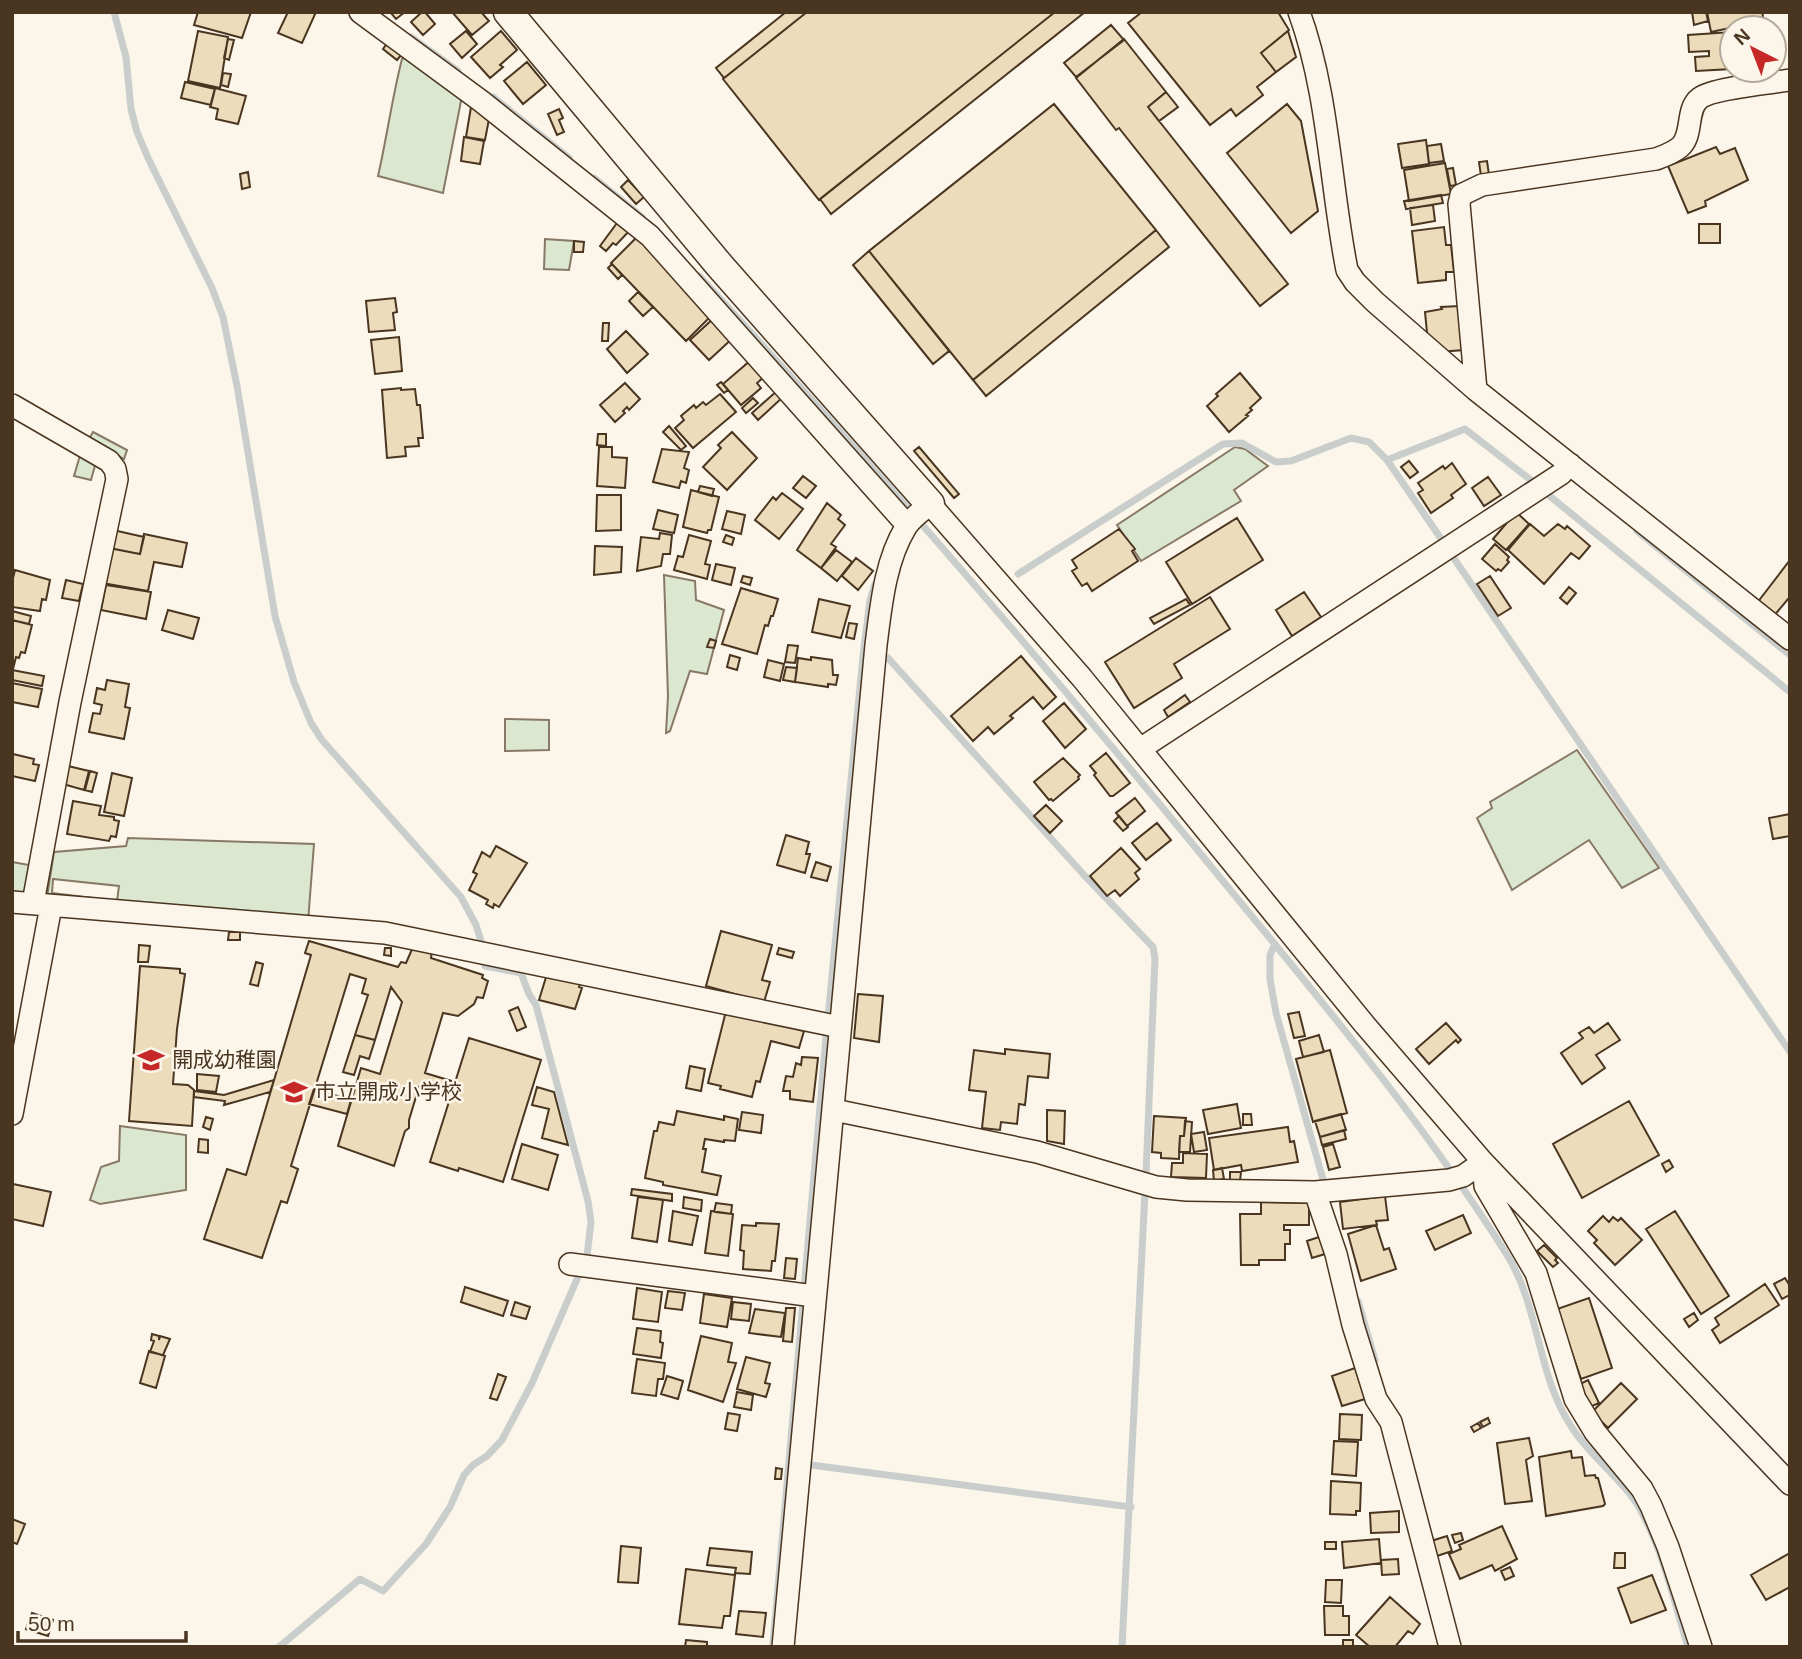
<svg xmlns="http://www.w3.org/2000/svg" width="1802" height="1659" viewBox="0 0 1802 1659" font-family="Helvetica,'Noto Sans JP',sans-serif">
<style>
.green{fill:#dce7d0;stroke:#887966;stroke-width:2;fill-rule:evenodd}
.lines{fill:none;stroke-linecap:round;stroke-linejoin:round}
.stream{stroke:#c9cecd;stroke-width:7}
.building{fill:#ecdcbc;stroke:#4a3520;stroke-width:2}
.street-casing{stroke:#4a3520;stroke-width:24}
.secondary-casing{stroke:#4a3520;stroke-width:31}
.street{stroke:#fbf6e9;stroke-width:21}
.secondary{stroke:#fbf6e9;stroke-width:28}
.labels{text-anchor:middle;stroke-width:5;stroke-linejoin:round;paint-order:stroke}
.poi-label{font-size:21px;fill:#4a3520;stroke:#fbf6e9;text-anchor:start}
</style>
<rect width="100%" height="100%" fill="#fbf6e9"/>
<path class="green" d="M411,56L460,95L461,101L443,193L378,176C387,137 392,98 402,59Z
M545,239L574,241L569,270L544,269Z
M93,432L127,450L124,459L89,439Z
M1235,447L1245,449L1268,466L1234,490L1241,501L1141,561L1117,525Z
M81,452L96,462L91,480L74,476Z
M664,575L695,581L696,600L724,610L707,674L690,671L670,731L666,733L668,696Z
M505,719L549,720V750L505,751Z
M1577,750L1659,868L1622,888L1589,840L1512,890L1477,818L1492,808L1490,802Z
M128,838L314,844L308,922L47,897L54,852L126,846ZM53,879L119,886L117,901L52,893Z
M12,862L35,866L29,892L12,894Z
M120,1126L186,1135V1190L100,1204L90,1200L101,1167L119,1161Z"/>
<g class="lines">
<path class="stream" d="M114,12L126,57L131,109L137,132L148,158L212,288L223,317L237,386L275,616L294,682L311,723L322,740L461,897L476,925L482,944
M411,37L458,71
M493,97L569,158
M594,178L642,217
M699,276C872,463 1038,656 1200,853C1306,983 1417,1112 1507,1255C1539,1306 1537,1372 1569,1423C1588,1455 1621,1477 1640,1509C1663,1551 1674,1601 1688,1647
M1387,460L1465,429L1532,481
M1546,493L1790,692
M1637,531L1790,655
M1451,554L1790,1052
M1018,574L1223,444L1242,443L1276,462L1291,461L1351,438L1369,442L1387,460L1444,543
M888,658L1084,875L1153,947L1155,959L1146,1174
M1275,944L1270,955V979L1276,1013L1324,1183
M1358,1301L1375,1360
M811,1465L1131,1507
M773,1644L826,1038L863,656L870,600L875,584
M279,1647L360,1579L383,1591L426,1544L450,1507L464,1475L473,1465L487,1456L502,1440L532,1383L587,1256L591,1222L588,1201L536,1005L529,994L521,973L485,966V962
M1122,1647L1145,1192"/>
</g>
<path class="building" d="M198,12H251L242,38L194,25Z
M288,12H316L302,43L278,33Z
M390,12H405L396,19Z
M422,12H425L435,24L423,35L411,22Z
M452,12H481L489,21L472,35Z
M786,12H807L724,78L716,68Z
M807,12H1055L819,200L723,79Z
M1055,12H1085L831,214L820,199Z
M1142,12H1278L1289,30L1261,53L1276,72L1257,87L1263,95L1236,116L1231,109L1210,125L1128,23Z
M1692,12H1706L1708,21L1694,25Z
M1707,12H1762L1765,25L1751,28L1739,26L1711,32Z
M1111,25L1124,40L1076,77L1064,63Z
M198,31L228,37L220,88L188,81Z
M466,31L477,44L462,58L450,44Z
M501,31L517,50L500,65L503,67L490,78L471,57Z
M1288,31L1296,57L1276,72L1261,53Z
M1732,32V69L1696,71L1695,57L1709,56V51L1689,52L1688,35Z
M228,39L234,40L229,60L224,58Z
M1124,39L1166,92L1148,107L1288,284L1260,306L1119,128L1116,130L1076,78Z
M388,42L403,53L397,60L383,49Z
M527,62L546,85L523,104L504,81Z
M223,73L231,74L228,87L221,85Z
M185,82L215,89L211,105L181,98Z
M215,88L246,96L238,124L216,119L218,109L210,107Z
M1166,92L1178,107L1159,121L1148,107Z
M1054,104L1156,230L973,380L869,251Z
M1287,104L1301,121L1318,211L1291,233L1227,153Z
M471,107L489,119L485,140L466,137Z
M559,109L563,118L559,120L564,132L557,135L548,114Z
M464,137L484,141L480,164L461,161Z
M1426,140L1429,164L1402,168L1398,144Z
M1441,144L1444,161L1429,163L1427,146Z
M1716,147L1720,154L1735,148L1748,180L1705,201L1706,206L1688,213L1668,166Z
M1487,161L1489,175L1481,176L1479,162Z
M1445,163L1451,194L1409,201L1404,170Z
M1453,168L1456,185L1450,186L1447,169Z
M248,172L250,187L242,189L240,174Z
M628,180L644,197L636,204L621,187Z
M1441,195L1443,203L1406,209L1404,201Z
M1433,205L1435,221L1412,225L1410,208Z
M620,219L631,229L616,245L613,243L606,251L600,246Z
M1699,224H1720V243H1699Z
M1444,227L1446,245H1451L1454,272H1446V280L1418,283L1412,231Z
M1156,230L1169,247L986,396L973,380Z
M639,235L714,313L686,341L611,263Z
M574,241L584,242L583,252H574Z
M869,251L949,351L933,364L853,265Z
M612,264L622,275L618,279L608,268Z
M638,292L653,307L643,316L629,301Z
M395,298L397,312L393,313L395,330L369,332L366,301Z
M1460,306L1464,350L1438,352L1428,343L1425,312L1442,309L1441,307Z
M715,317L734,337L709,360L690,340Z
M603,323H609L608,341H602Z
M626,331L648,354L627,373L607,349Z
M399,337L402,371L375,374L371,340Z
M751,360L765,376L757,383L761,388L741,405L723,384Z
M1240,373L1261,398L1250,408L1252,410L1246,415L1248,416L1229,432L1207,406L1218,396L1216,394Z
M721,382L728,390L724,393L717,385Z
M625,383L640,399L629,410L627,407L623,411L625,413L615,422L600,405Z
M401,388V390L415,389L417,405H420L423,438H418L419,446L405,447L406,456L387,458L382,390Z
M778,390L784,396L758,420L752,413Z
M720,394L736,412L693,448L675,428L684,420L681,416L694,405L696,408L703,402L706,405Z
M753,398L758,403L746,413L742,408Z
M669,426L686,446L681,450L663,432Z
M732,432L757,458L727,490L703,467L721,448L718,445Z
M598,434H606V446L597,445Z
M599,447H612V457L627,458L625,488L597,486Z
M919,447L959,494L954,498L914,451Z
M662,449L689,452L684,468L689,470L686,483L681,481L679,488L653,482Z
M1409,461L1418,472L1410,478L1401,467Z
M1452,463L1466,484L1451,495L1453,498L1431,513L1418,493L1423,490L1418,483L1443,466L1445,469Z
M803,476L816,486L806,498L793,488Z
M1488,477L1501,495L1484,506L1472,488Z
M700,486L714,489L712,496L698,492Z
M691,490L719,497L711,530H708L707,533L683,527Z
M782,493L803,509L779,539L755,520L773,497L776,500Z
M597,495H621V530L596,531Z
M827,503L841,515L838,519L845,525L831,544L836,547L821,568L797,550Z
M658,510L678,515L674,533L653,529Z
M727,511L745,515L741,534L722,529Z
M1516,512L1529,524L1506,550L1493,539Z
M1237,518L1263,560L1192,604L1166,562Z
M1530,524L1544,536L1558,524L1565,529L1567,526L1590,546L1579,559L1571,553L1544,584L1508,550Z
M1119,529L1135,549L1132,551L1138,561L1092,591L1087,583L1082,586L1072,571L1077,568L1072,560Z
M113,530L144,537L140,554L109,548Z
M660,533L672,535L670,554H663L661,566L637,571L641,537L659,539Z
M144,534L187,543L182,567L154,562L148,591L102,583L109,548L140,554Z
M689,535L711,541L705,564L710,565L707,579L674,570L678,556L683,557Z
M726,535L734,538L732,545L723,542Z
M1495,544L1509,557L1507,560L1509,562L1501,571L1498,569L1496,571L1482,559Z
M595,546L622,547L621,572L594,575Z
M836,550L852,562L837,581L821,568Z
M856,558L873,571L858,590L842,576Z
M1790,560V600L1788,599L1773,617L1757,603Z
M716,564L735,568L731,585L712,580Z
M15,570L50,580L46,600L42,599L40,611L12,607V582Z
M743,576L752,578L750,585L741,582Z
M1490,576L1511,608L1498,616L1477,584Z
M66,580L83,584L79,601L62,598Z
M106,585L151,592L146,619L101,610Z
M1569,587L1576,593L1567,604L1560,598Z
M741,588L778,599L773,616H771L768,626L765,625L757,654L722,644Z
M1304,592L1321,617L1292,636L1276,610Z
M1210,597L1230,629L1174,664L1182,678L1134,708L1105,662Z
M819,599L850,606L841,638L812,632Z
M1186,599L1190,605L1154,624L1150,618Z
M168,610L199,618L193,639L162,630Z
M12,611L31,616L29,624L12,620Z
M12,620L32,625L25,653L21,652L19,658L16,657L13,669Z
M849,623L857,624L854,639L846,637Z
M710,639L716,641L714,648L707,647Z
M788,645L798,646L795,663L785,662Z
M730,655L740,658L737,670L727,667Z
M1021,656L1056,697L1043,709L1033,697L1010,716L1013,718L994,734L988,727L973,741L951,716Z
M811,657L832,660L833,675H838L836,685L828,684V687L795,682L798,658L811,660Z
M768,660L784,664L780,681L764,677Z
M786,667L797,668L795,682L783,680Z
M12,670L44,676L42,686L12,680Z
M107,680L129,684L125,707L130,708L124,739L89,732L93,713L100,714L102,705L94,703L97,688L105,690Z
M12,683L42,689L38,707L12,702Z
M1185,695L1190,702L1168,717L1164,710Z
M1064,703L1086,729L1065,748L1043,721Z
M1106,753L1130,783L1113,796H1110L1094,775L1096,773L1090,766Z
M13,754L34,759L33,764L39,765L35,781L12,776Z
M1063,758L1080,775L1078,777L1079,779L1053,801L1051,799L1049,800L1034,782Z
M68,766L89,771L84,790L63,784Z
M90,771L97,773L92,792L85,790Z
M112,773L132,778L124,816L104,812Z
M1135,798L1145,811L1127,826L1116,813Z
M73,801L101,806L99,815L114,817V820L119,821L116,837L111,836L109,841L67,834Z
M1046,805L1062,821L1050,833L1034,816Z
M1790,814V836L1773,839L1769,818Z
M1119,816L1128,827L1123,831L1114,821Z
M1157,823L1171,840L1146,860L1132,843Z
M786,835L809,842L806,854H810L805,873L777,865Z
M496,846L527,863L499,907L494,904L493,908L486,904L488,900L469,890L477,874L473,872L482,852L490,857Z
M1121,848L1140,869L1135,873L1139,879L1120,896L1115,890L1107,896L1090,876Z
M816,862L831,867L827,881L811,877Z
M721,931L772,945L762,980L770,982L764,1002L706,986Z
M229,932H240V940H228Z
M309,941L398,967L401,962L406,963L413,947L432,951L431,958L483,975L482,978L488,981L483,998L477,997L474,1004L458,1016L443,1013L425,1073L455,1082L451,1096L419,1087L409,1120V1128L405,1131L394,1166L338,1146L361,1068L380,1074L402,1002L391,987L375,1040L355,1035L368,995L362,993L366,979L350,974L291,1166L298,1169L287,1203L281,1201L262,1258L204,1239L227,1169L246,1175L311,955L305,953Z
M139,945L150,946L148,962H138Z
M385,948H391V956L384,955Z
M779,948L794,952L792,958L777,954Z
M256,962L263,964L258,986L250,984Z
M140,966L180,969V973L185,974L177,1029L173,1084L188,1085L194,1090L192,1126L129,1121Z
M547,974L581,982L579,987L582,988L575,1009L539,1000Z
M858,994L883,996L879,1042L854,1038Z
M518,1007L526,1027L517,1031L509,1011Z
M726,1011L804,1031L799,1048L771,1041L760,1082L756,1081L752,1097L720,1089L721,1086L708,1083Z
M1299,1012L1305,1036L1294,1038L1288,1014Z
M1446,1023L1461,1040L1458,1043L1456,1040L1429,1064L1416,1049Z
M1608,1023L1620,1040L1596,1055L1605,1068L1582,1084L1561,1053L1583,1038L1579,1033L1589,1027L1594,1033Z
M355,1035L375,1040L369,1059L360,1056L354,1075L343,1072Z
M1319,1035L1324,1052L1303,1057L1299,1041Z
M469,1038L541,1060L503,1182L459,1168L458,1171L430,1162Z
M1005,1049L1050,1054L1048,1078L1028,1076L1025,1105L1019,1104L1017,1124L1001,1122L1000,1130L982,1128L986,1092L969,1090L974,1050L1005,1054Z
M1330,1050L1347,1113L1313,1122L1296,1059Z
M802,1057L818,1058L813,1102L790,1099V1091H783L786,1076L793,1077L796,1063L801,1065Z
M690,1066L705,1069L701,1091L686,1088Z
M197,1074L219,1076L216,1092L197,1090Z
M274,1080L270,1092L224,1105L225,1101L194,1097V1091L224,1095Z
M537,1087L554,1092L568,1145L542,1138L549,1109L532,1105Z
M314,1089L351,1100L347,1114L309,1104Z
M1629,1101L1659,1155L1582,1198L1553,1144Z
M1237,1104L1241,1128L1208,1134L1203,1110Z
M1047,1110L1065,1111L1064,1144L1047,1141Z
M677,1111L724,1120V1116L738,1119L735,1141L724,1140V1142L705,1139L703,1149H706L702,1172L721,1176L717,1195L663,1185V1182L645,1178L654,1131H657L659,1122L674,1125Z
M742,1112L763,1115L761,1133L739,1130Z
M1243,1114H1251L1252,1125H1243Z
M1341,1114L1346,1130L1320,1137L1315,1121Z
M1154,1116L1186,1118L1184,1136H1180L1179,1159L1161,1158V1153L1152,1152Z
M206,1117L213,1119L210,1130L203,1127Z
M1185,1121L1192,1122L1190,1152H1179L1180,1136H1184Z
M1288,1127L1290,1142L1294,1141L1298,1162L1242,1171L1241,1165L1214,1170L1209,1138Z
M1344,1130L1346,1139L1322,1145L1320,1137Z
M1204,1132L1207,1150L1194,1152L1191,1134Z
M199,1139L208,1140V1153L198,1152Z
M522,1144L558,1155L548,1190L512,1179Z
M1333,1144L1340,1167L1329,1170L1323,1147Z
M1183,1153L1207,1154L1206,1178L1171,1177L1172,1163H1183Z
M1669,1160L1673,1167L1666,1172L1662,1164Z
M1222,1168L1224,1179L1214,1181L1213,1170Z
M1230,1172H1241L1240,1181L1230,1180Z
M13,1184L51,1192L43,1226L12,1219Z
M632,1189L672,1194V1201L631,1195Z
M1385,1196L1388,1220L1376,1221L1377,1225L1343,1229L1340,1202Z
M638,1197L663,1200L657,1242L632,1238Z
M684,1197L702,1200L701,1211L683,1208Z
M1261,1202L1309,1203V1225H1284V1230H1290V1244H1285V1260H1259V1265H1241L1240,1214H1261Z
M716,1203L732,1205L731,1214L714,1212Z
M673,1211L698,1216L692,1245L669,1241Z
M711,1211L733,1214L728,1256L705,1253Z
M1675,1211L1729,1296L1701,1314L1646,1229Z
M1463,1215L1471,1233L1435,1250L1426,1231Z
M1603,1216L1609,1222L1613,1217L1618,1221L1621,1218L1642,1240L1615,1265L1594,1243L1597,1240L1588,1231Z
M756,1223L779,1224L775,1261H772L771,1271L743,1269L744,1251L740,1250L742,1225L756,1226Z
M1376,1225L1384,1250L1389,1248L1396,1269L1361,1281L1348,1234Z
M1319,1237L1325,1254L1312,1258L1307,1241Z
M1544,1245L1557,1258L1555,1260L1558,1263L1553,1267L1537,1251Z
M786,1258L797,1259L795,1279L784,1278Z
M1785,1278L1790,1286V1295L1782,1299L1774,1284Z
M1765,1284L1779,1305L1720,1343L1712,1330L1719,1325L1715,1318Z
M465,1287L508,1301L503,1316L461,1302Z
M637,1288L662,1292L658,1322L633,1319Z
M668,1291L685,1293L682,1310L665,1308Z
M704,1294L732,1298L727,1327L700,1323Z
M1589,1298L1612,1368L1581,1379L1557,1309Z
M515,1302L530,1307L526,1319L511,1315Z
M733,1302L751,1304L749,1321L731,1319Z
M786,1308H795L792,1342L783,1341Z
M755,1309L785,1313L781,1337L749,1333Z
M1694,1313L1698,1320L1689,1327L1684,1319Z
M637,1328L661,1331L660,1342L663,1343L661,1358L633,1354Z
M152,1334L159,1336V1340L160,1336L170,1339L163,1355L150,1352L154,1341L151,1340Z
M701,1336L732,1343L728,1362L736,1363L723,1402L688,1390Z
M149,1351L165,1356L156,1388L140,1383Z
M746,1357L770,1363L765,1383L770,1384L766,1397L737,1389Z
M637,1359L665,1363L663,1379H658L656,1396L632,1393Z
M1355,1368L1365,1399L1342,1406L1332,1376Z
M498,1374L506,1377L497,1400L490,1398Z
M667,1376L683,1381L678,1399L661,1394Z
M1588,1380L1599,1403L1590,1407L1580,1384Z
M1621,1383L1637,1399L1608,1428L1592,1412Z
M737,1392L753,1395L751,1410L734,1407Z
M728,1413L740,1415L737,1431L725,1429Z
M1340,1414L1362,1415L1361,1440L1339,1439Z
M1488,1418L1490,1423L1483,1427L1480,1422Z
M1478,1423L1481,1428L1474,1432L1471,1427Z
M1529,1438L1533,1456L1526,1460L1532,1501L1505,1504L1497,1443Z
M1334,1441L1358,1442L1356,1476L1332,1474Z
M1571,1451L1572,1458L1582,1457L1585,1476L1595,1475L1596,1478H1598L1605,1504L1603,1506L1546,1516L1539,1457Z
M776,1468L782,1469L781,1479H775Z
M1331,1481L1361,1483L1360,1511H1356V1515L1330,1514Z
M1399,1511V1532L1371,1533L1370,1513Z
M12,1519L25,1524L17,1544L12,1542Z
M1502,1526L1517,1559L1495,1571L1492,1565L1460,1579L1449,1554L1461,1549L1459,1545Z
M1461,1533L1463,1540L1455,1543L1452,1535Z
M1447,1536L1452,1551L1437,1556L1431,1541Z
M1379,1539L1381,1563L1344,1568L1342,1542Z
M1325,1542H1336V1549H1325Z
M621,1546L641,1548L638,1583L618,1582Z
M710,1548L752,1552L750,1574L735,1573L736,1568L707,1565Z
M1615,1553H1625V1568H1614Z
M1790,1553V1587L1766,1600L1751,1575Z
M1398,1559L1399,1574L1382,1575L1381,1560Z
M1510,1567L1514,1576L1505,1580L1501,1571Z
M686,1569L735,1575L730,1616H724L722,1628L679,1624Z
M1652,1575L1666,1610L1631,1623L1618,1588Z
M1326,1580H1342L1341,1603L1325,1602Z
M1390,1597L1420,1624L1413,1634L1408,1631L1395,1647H1370L1356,1635Z
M1324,1606H1343V1616H1349V1635H1325Z
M739,1611L766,1613L763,1637L736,1634Z
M32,1613L53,1620L48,1636L26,1629Z
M686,1640L707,1642V1647H685Z
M1343,1640H1353V1647H1343Z"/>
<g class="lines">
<g class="street-casing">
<path id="street" d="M360,12L481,101L650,236L907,525
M1299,12C1329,94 1330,185 1347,270L1355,282L1375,302L1476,390
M1790,80C1771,83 1713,88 1700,98C1685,109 1694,135 1680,147C1673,153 1664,156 1656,159L1482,185L1461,195L1459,204L1476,390L1790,639
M12,405L109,461L115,469L117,479L70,702L33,903
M1140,749L1561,474L1570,464
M12,902L385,933L840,1027
M834,1110L1037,1152L1156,1187L1187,1190L1315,1192L1449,1180L1463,1176L1483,1162
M12,1114L51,906
M1483,1162L1485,1186L1536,1273L1575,1399L1595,1432L1642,1489L1651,1506L1668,1547L1701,1647
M1315,1192L1336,1254L1353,1325L1376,1399L1391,1422L1450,1647
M570,1264L814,1296
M783,1647L876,645C881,606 885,561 906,527C911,518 922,511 930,504L1082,678L1365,1025L1483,1162L1790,1484"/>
</g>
<g class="secondary-casing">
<path id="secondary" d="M508,12L720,266L930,504"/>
</g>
<use href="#street" class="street"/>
<use href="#secondary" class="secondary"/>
</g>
<defs>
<g id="school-bare" transform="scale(2.1)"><path d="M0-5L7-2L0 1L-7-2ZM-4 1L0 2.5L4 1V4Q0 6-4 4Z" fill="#c62828" stroke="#fbf6e9" stroke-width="2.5" paint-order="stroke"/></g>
</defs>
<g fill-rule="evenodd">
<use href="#school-bare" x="151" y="1060"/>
<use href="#school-bare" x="294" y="1092"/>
</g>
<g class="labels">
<g class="poi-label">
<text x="172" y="1067">開成幼稚園</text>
<text x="315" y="1099">市立開成小学校</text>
</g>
</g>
<rect width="1802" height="1659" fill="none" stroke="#4a3520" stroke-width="28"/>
<g transform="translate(1753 49) rotate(318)"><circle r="33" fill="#fbf6e9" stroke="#b4a999" stroke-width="2"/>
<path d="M0-5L12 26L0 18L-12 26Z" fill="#c62828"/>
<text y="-10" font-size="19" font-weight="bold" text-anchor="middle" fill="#4a3520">N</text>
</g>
<path d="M18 1631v10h168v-10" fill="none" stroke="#4a3520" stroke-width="3.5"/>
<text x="28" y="1631" font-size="21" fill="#4a3520" stroke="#fbf6e9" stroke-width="5" paint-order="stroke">50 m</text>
</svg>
